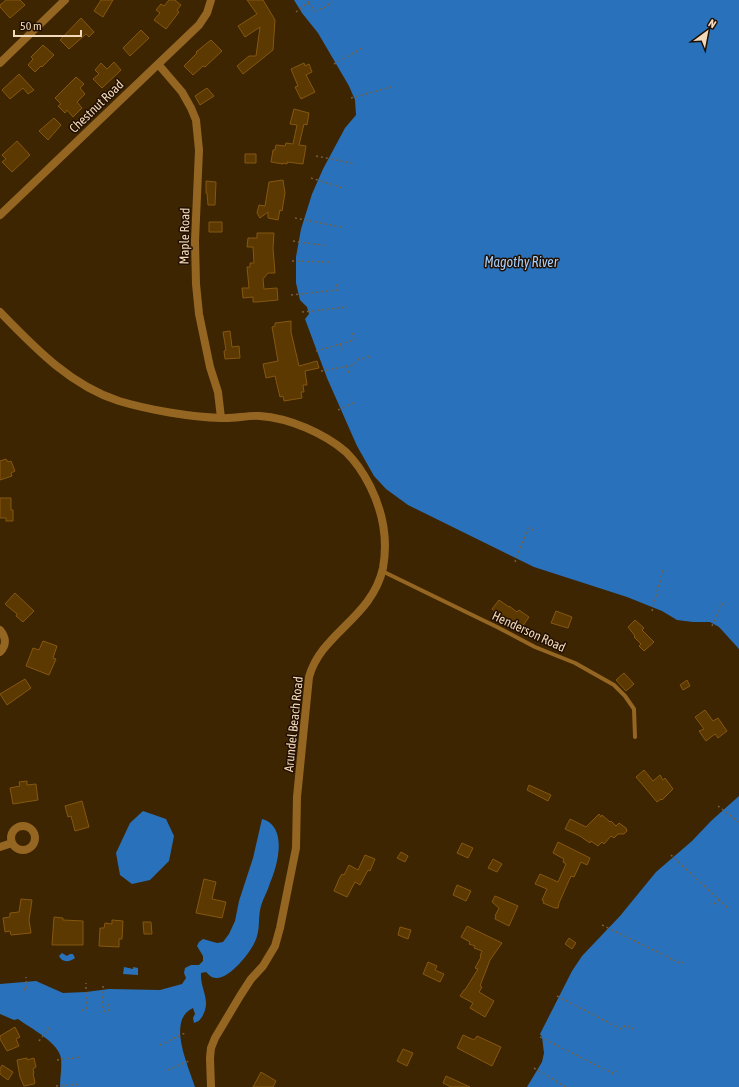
<svg xmlns="http://www.w3.org/2000/svg" width="739" height="1087" viewBox="0 0 739 1087" font-family="'Asap Condensed',sans-serif">
<style>
.water{fill:#2972bb}
.building{fill:#5b3901;stroke:#855711}
.lines{fill:none;stroke-linecap:round;stroke-linejoin:round}
.path{stroke:#775e3d;stroke-width:1.5;stroke-dasharray:2 3;stroke-linecap:butt}
.service{stroke:#956622;stroke-width:4}
.minor{stroke:#956622;stroke-width:8}
.tertiary{stroke:#956622;stroke-width:8}
.labels{text-anchor:middle;stroke-width:3;stroke-linejoin:round;paint-order:stroke}
.street-label{font-size:13px;fill:#f3d9bb;stroke:#210f00}
.water-label{font-size:14px;font-style:italic;fill:#a4cefc;stroke:#210f00}
</style>
<rect width="100%" height="100%" fill="#3d2502"/>
<path class="water" d="M294,0H739V649L719,627L710,622H693L677,620L662,611L627,597L534,567L408,505L386,489L374,476L357,446L327,378L305,319L309,314L307,307L300,300L296,283V257L301,229L312,194L323,169L345,128L356,115L355,100L349,86L318,33L302,13Z
M739,796V1087H527L542,1062L544,1053L542,1037L540,1034L572,971L582,956L620,916L656,872L692,841L711,821Z
M143,811L166,819L174,836L169,861L150,880L132,884L120,875L116,853L130,823Z
M262,819C288,826 278,865 270,883C268,891 263,898 261,906C258,916 260,927 257,936C254,949 230,979 216,978C212,978 209,975 206,972L201,973C200,990 212,1000 202,1017C199,1021 199,1021 194,1023L193,1018L195,1014L193,1008C166,1020 189,1067 195,1087H60C60,1078 62,1068 61,1059C60,1043 30,1028 18,1019L14,1020L0,1014V984L36,981L63,993L86,992L109,989L160,990L182,984L186,978L184,973L185,968L191,965H199L203,961V956L197,946L199,942L203,939L217,943L223,942L229,934L235,921L239,901L253,858Z
M62,953L67,956L70,954H73L75,958C70,962 62,963 59,956Z
M124,967L133,969V967L138,968V975L123,974Z"/>
<path class="building" d="M6,0H20L25,5L10,18L0,7V5Z
M101,0H113L103,17L94,11Z
M169,0H175L181,5L177,10L179,12L166,29L154,20L160,13L156,10L161,4L164,6Z
M247,0H263L275,20L273,50L243,74L237,66L249,56H256L260,27L245,37L238,26L257,14Z
M81,18L94,32L89,37L86,34L69,49L60,40Z
M141,30L149,38L130,56L123,48Z
M211,40L222,51L205,67L203,66L193,75L184,66L197,53L196,52Z
M43,45L54,55L42,67L41,66L35,72L28,65L33,59L31,57Z
M114,62L121,70L102,88L93,79L99,74L95,70L101,63L107,69Z
M304,63L305,66L309,64L312,72L306,75L315,92L301,99L295,87L298,86L291,69Z
M19,74L34,90L28,94L23,88L10,99L2,90Z
M76,77L84,84L80,88L85,94L77,102L82,108L73,117L67,110L65,113L58,106L61,104L55,98Z
M207,88L214,96L200,105L195,96Z
M294,109L309,113L307,125L304,124L299,145L306,146L303,164L287,162V164L283,163V164L271,162L273,150H275L276,145L285,146L286,143L293,144L297,125L290,124Z
M54,118L61,125L48,140L39,131Z
M17,141L30,155L12,172L2,162L6,159L2,155Z
M245,154H256V163H245Z
M283,180L285,193L282,211L280,210L278,220L268,218V212L260,218L257,213L259,205L265,206L269,182Z
M206,181L216,182L215,205H208L207,193H206Z
M209,222H222V232H209Z
M257,233H274L273,248L275,273H268L263,279L264,289L277,288L278,300L257,302H253V297L243,298L242,288H249L247,267H250V263H254L253,247H247L248,238H257Z
M291,321V332L299,366L317,361L319,368L305,371L307,385H303L304,392H301L302,398L284,401L283,396L280,397L275,376L266,378L263,364L278,361L272,327L275,326V323Z
M230,331L232,347L239,346L240,358L225,359L224,351L226,350L223,332Z
M6,459L8,462L11,461L15,471L11,473L12,476L0,480V461Z
M0,498H11V510H13V521H6V518H0Z
M15,593L34,611L23,622L16,616L17,614L5,604Z
M499,600L509,607V606L517,612L519,610L529,617L520,630L492,609Z
M556,611L572,617L568,628L551,623Z
M635,620L644,628L642,630L654,642L644,651L639,646L641,644L634,637L635,636L628,627Z
M43,641L57,646L53,658L56,659L49,675L26,666L33,648L39,650Z
M624,673L634,684L626,691L616,680Z
M25,679L31,688L7,705L0,694Z
M687,680L690,686L683,690L680,685Z
M705,710L713,721L718,718L727,731L718,738L715,734L706,741L699,731L704,729L695,717Z
M644,770L653,781L660,775L663,780L665,778L673,789L662,800L661,799L657,802L636,777Z
M27,781V785L36,784L38,800L13,804L10,788L20,786L19,782Z
M529,785L551,795L548,801L527,790Z
M82,801L89,827L75,831L71,816L68,817L65,806Z
M599,814L601,817L602,815L610,822L611,821L616,826L619,823L626,828L627,831L624,834H618L614,838L611,836L604,844L602,842L598,846L591,841L590,843L580,836L565,829L570,819L586,827Z
M558,842L590,858L587,865L581,862L574,877L571,876L559,903L558,908H555L543,903L544,901L542,900L547,889L535,884L540,874L558,882L566,864L563,862L564,859L553,853Z
M462,843L473,848L468,858L457,853Z
M401,852L408,856L405,862L397,858Z
M365,855L375,859L370,871L368,870L360,885L355,882L347,897L334,891L339,879L342,874L344,875L349,865L358,870Z
M493,859L502,864L497,872L488,868Z
M204,879L216,882L212,899L226,902L222,918L196,913Z
M457,885L471,891L466,901L453,895Z
M495,896L518,906L509,926L495,919L496,916H495L499,908L492,902Z
M21,899L32,900L29,920L31,933L11,935L10,931L5,932L3,918L10,917V913L19,912Z
M54,917L63,918V920L83,921V945H52Z
M112,920L123,921L122,939H119V947L99,946L100,928H104L105,923L112,924Z
M143,922H151L152,934H144Z
M467,926L502,943L490,960L480,986L482,987L479,992L494,1001L485,1017L470,1008L473,1003L460,996L464,990H465L478,969L475,968L481,957L480,956L482,951L474,948L475,946L469,944L470,942L461,937Z
M400,927L411,930L408,939L398,935Z
M569,938L576,943L572,949L565,944Z
M428,962L437,966L435,970L444,974L440,982L423,974Z
M15,1027L20,1037L16,1039L19,1046L7,1051L0,1039V1036Z
M463,1035L474,1040L477,1036L501,1047L492,1066L457,1048Z
M403,1049L413,1053L407,1066L397,1061Z
M27,1058V1060L34,1058L36,1067L33,1069L34,1073H33L35,1083L34,1084L24,1086L20,1077L17,1060Z
M2,1065L13,1072L8,1080L0,1074V1069Z
M261,1072L276,1081L273,1087H253Z
M446,1076L470,1087H451L443,1083Z"/>
<g class="lines">
<path class="path" d="M308,3L315,11L326,7L332,1
M296,12L311,0
M334,64L364,47
M351,98L391,87
M316,156L356,164
M311,178L343,188
M295,218L341,227
M293,241L328,246
M292,261L331,262
M291,295L337,290L336,284
M302,312L347,307
M340,344L342,350
M316,351L354,340L352,333
M347,366L349,374
M321,371L354,365L357,360L371,356
M338,410L353,403
M515,562L528,528L533,530
M652,611L663,570H665
M712,626L721,603L724,604
M718,806L739,822
M671,855L729,909
M714,904L719,899
M602,925L682,964L684,961
M103,986V1011H108V1004
M23,990L27,989L26,977
M557,996L621,1029L626,1025L633,1029
M82,1010H86V983
M540,1037L614,1074L617,1069
M39,1041L49,1028
M160,1045L185,1033
M57,1060L81,1057
M534,1068L566,1087
M168,1070L189,1061
M56,1086L81,1084"/>
<path class="service" d="M382,571L499,628L535,647L575,663L614,685L625,696L634,709L635,737"/>
<path class="minor" d="M0,63L65,0
M158,64L182,92L191,108L196,120L199,150L195,241L196,284L199,314L210,367L218,392L221,418
M0,215L199,25L207,13L211,0
M0,630C6,637 7,645 0,652
M11 838a12 12 0 1 1 24 0a12 12 0 1 1-24 0Z
M0,847L12,843"/>
<path class="tertiary" d="M0,312C35,348 70,385 119,401C149,410 190,417 221,418C234,419 247,415 260,416C289,418 324,433 346,452C356,462 364,474 370,486C383,512 388,540 383,568C372,618 321,633 309,677L297,797L296,848L280,928L275,946L263,966L251,979L240,996L215,1038L211,1048L210,1058L211,1087"/>
</g>
<g class="labels">
<g class="street-label">
<text transform="translate(96 106) rotate(-44)" y="5">Chestnut Road</text>
<text transform="translate(184 236) rotate(-89)" y="5">Maple Road</text>
<text transform="translate(529 631) rotate(25)" y="5">Henderson Road</text>
<text transform="translate(293 724) rotate(-84)" y="5">Arundel Beach Road</text>
</g>
<g class="water-label">
<text x="521" y="267">Magothy River</text>
</g>
</g>
<g transform="translate(707 32) rotate(32)" stroke="#210f00" stroke-width="3" paint-order="stroke">
<path d="M0-3L7 15L0 10L-7 15Z" fill="#f3d9bb"/>
<text y="-6" font-size="11" font-weight="bold" text-anchor="middle" fill="#f3d9bb">N</text>
</g>
<path d="M14 30v6h67v-6" fill="none" stroke="#f3d9bb" stroke-width="2"/>
<text x="20" y="30" font-size="12" fill="#f3d9bb" stroke="#210f00" stroke-width="3" paint-order="stroke">50 m</text>
</svg>
